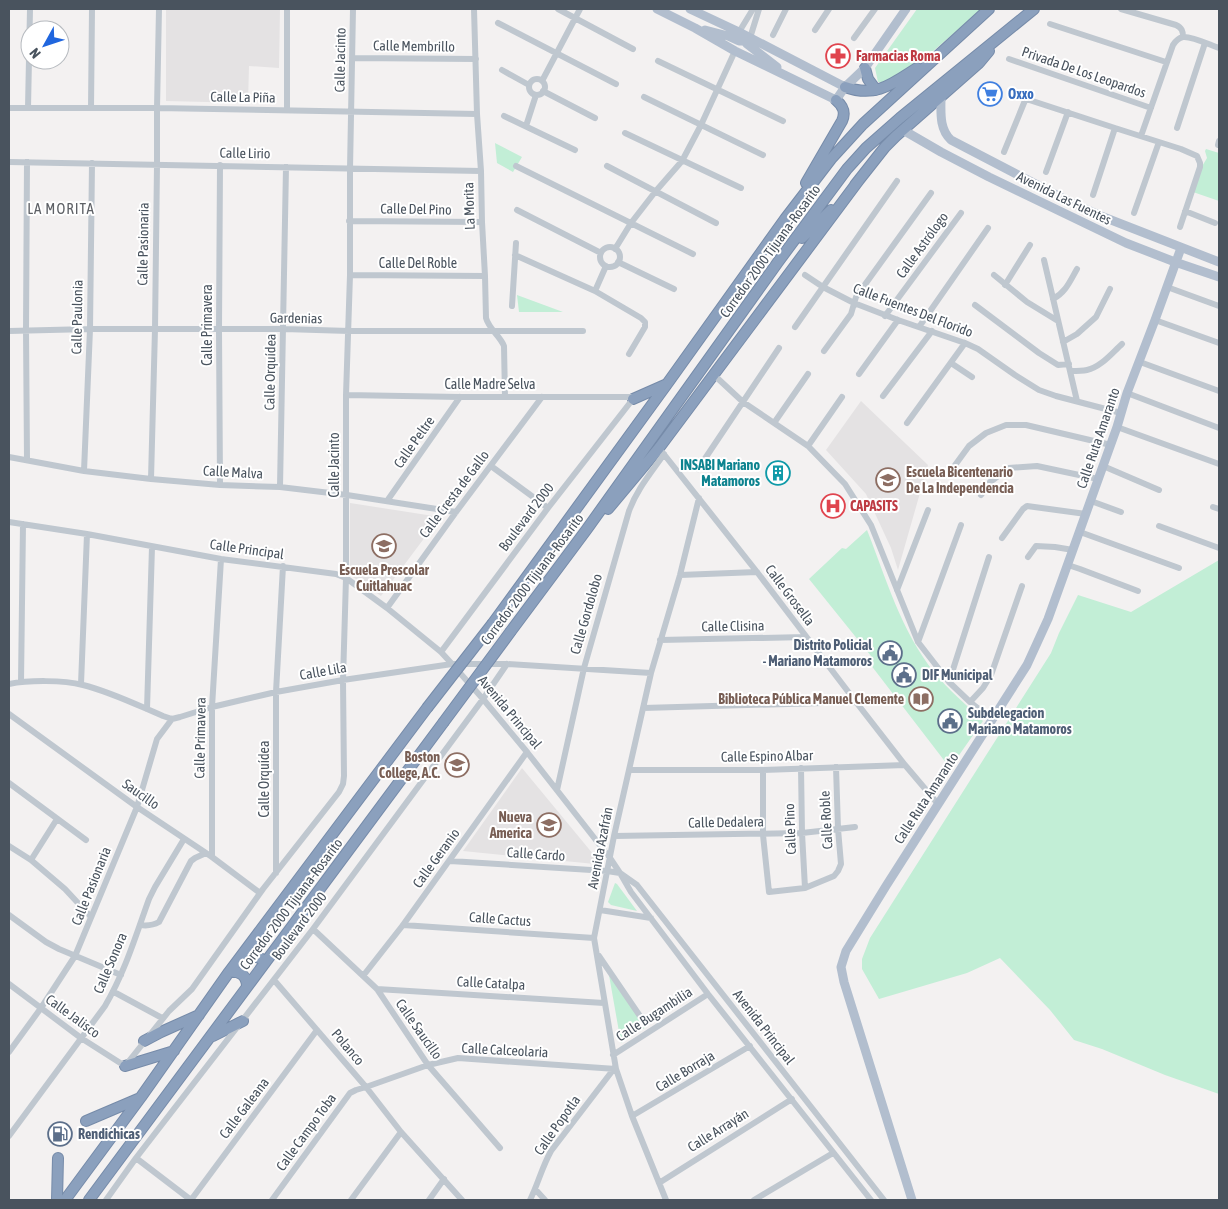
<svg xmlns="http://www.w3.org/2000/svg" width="1228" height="1209" viewBox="0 0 1228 1209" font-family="'Asap Condensed',sans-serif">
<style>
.education{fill:#e4e2e3}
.green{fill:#c2eed6}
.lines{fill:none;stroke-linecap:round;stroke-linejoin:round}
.highway-casing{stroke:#768ba9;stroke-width:12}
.minor{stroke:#bfc7cf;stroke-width:6}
.major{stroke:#b2bece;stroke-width:9}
.highway{stroke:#8ba0bd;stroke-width:10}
.highway-bridge-casing{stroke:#768ba9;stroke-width:12;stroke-linecap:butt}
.highway-bridge{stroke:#8ba0bd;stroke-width:10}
.labels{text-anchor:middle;stroke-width:4;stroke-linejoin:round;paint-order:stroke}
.street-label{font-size:14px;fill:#49535e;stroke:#fff}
.health-label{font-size:14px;font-weight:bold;fill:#be3a42;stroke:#fff;text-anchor:start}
.shop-label{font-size:14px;font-weight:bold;fill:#366cbe;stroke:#fff;text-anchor:start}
.culture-label{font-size:14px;font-weight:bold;fill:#0d838f;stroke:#fff;text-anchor:end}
.education-label{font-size:14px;font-weight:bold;fill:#785e54;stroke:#fff;text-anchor:end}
.service-label{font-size:14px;font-weight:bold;fill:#4e5e75;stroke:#fff;text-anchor:start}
.neighbourhood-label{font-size:15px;letter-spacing:1px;fill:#5e6166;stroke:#fff}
</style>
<rect width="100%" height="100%" fill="#f3f1f1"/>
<path class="education" d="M166,9H280L279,68L249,66L248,103L166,101Z
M861,401L928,465L898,570L891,548L866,494L826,450Z
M350,503L440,517L381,596L350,575Z
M522,768L598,860L595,864L463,851Z"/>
<path class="green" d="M917,9H982L932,52L885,82H878L875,68Z
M495,143L522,157L513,172L497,163Z
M1206,149L1219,153V201L1193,192L1201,168L1207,158L1205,151Z
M517,295L563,312H519Z
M867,530C886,578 901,631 934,672C948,690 967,705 983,721L950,768L867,660L871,656L809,579L842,548L846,549Z
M1219,560V1094L1165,1075L1102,1049L1074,1040L1050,1010L1000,958L967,973L879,999L862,969V959L870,938L1051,653L1059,633L1078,595L1131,612Z
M615,883L617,884L637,911L611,905L608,902Z
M609,975L646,1027L621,1043Z"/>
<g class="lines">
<g class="highway-casing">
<path id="highway" d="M865,68L868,79L876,90
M845,87C876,98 892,84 917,68
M806,183L842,121C846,112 843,106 836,100
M855,185L885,147L896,136L979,63L989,51
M802,238L831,210
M633,399L667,384
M608,509L659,448L859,180
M493,623L667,384L785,219L831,159L863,124L989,9
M511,631L587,529L778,262L847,169L866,148L900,118L1034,9
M249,946L255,956L266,961
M229,972C240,971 246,975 247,985
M213,1036L243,1021
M144,1041L161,1032L199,1015
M125,1066L174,1051
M86,1121L140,1098
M57,1200L58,1158
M65,1200L141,1097L229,972L427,708
M89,1200L443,723"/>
</g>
<path class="minor" d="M474,9L477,114L481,171L482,222L485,276L486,318C489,329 500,336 504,346L505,397
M558,9L633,49
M1121,9L1176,25C1182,28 1183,31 1183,37
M498,23L616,84
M1050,24L1166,62
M815,30L829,9
M739,32L753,9
M773,35L786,9
M750,38L759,9
M854,38L875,9
M352,58L476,59
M1009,59L1151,108
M658,61L783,121
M502,70L529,85
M529 87a8 8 0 1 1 16 0a8 8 0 1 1-16 0Z
M542,81L580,9
M543,91L595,118
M1011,94L1115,128L1181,149L1197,156L1200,163V167L1180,227
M644,97L763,155
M9,108H157L477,114
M28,108L30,9
M91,108L92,9
M287,110V9
M504,116L575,150
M526,126L536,95
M1177,128L1205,43
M625,133L741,188
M1141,136L1173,45C1175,42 1178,38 1183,37C1192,36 1210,45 1219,48
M1218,145L1219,141
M1004,152L1026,98
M9,162L481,171
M220,165L219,330L220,485
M516,166L693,254
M607,166L716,223
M1046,172L1068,112
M1093,195L1115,128
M517,210L601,253
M1185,211L1215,223
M1134,213L1159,142
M349,221L482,222
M600 257a10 10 0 1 1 20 0a10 10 0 1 1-20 0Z
M615,249L631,223L655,192L682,161L701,125L735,51
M515,255L595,291L641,318L645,322V327L629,354
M1044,260L1077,401
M618,262L674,289
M350,275L485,276
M805,275L823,287L854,303L898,320L965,343L978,349L1015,375L1039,390L1056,396L1121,413
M994,275L1027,302L1058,321
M1005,285L1030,245
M1167,287L1219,306
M595,291L606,266
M1053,299C1066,292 1070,281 1077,269
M975,305L1039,353L1058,365L1069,364
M512,306L516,243
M885,316L961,213
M1155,320L1219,343
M795,327L897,181
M919,327L988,228
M9,331L90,329H284L349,331H583
M1063,342L1077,334L1096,317L1110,289
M824,351L851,314L856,297L931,193
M1140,362L1219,391
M951,363L972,377
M1071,371C1076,371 1082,371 1087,370C1101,367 1112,353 1122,344
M859,374L898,320
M714,375L743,402L808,446L845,484L871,525L918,642L949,682L970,702L993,720
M1127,393L1219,428
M346,395L460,397H631L633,399L548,508L441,652
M883,396L932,331
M774,423L808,374
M907,423L965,343
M1117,427L1219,464
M808,446L842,397
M659,448L757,572L856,702L905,765L938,804
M9,457L84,471L151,479L220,485L280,487L347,495L456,512
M27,460L26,330L27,162
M491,466L548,508
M1103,466L1159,490
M698,469L779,348
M84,471L90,329L92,163
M950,472L969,446L986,433L1006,425H1026L1111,445
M151,479L155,329L157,165V108L159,9
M280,487L286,167
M981,495L990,482L1009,468L1037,466L1098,479
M387,501L460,397
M1091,501L1121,512
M1213,507L1219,509
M9,522L87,534L221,559L336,574L346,578L387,608L441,652L452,664L483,699L527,752L610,858L620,873L631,892L708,994L871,1200
M1159,526L1219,548
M1080,532L1179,568
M1002,538L1023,509L1027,506L1086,514
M1028,557L1036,546L1055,547L1073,550
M1068,565L1080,569L1138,591
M680,575L757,572
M897,590L928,510
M387,608L456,512L542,397
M660,640L806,637
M918,642L961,525
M21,682L23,524
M949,682L989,557
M9,684C29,680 63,680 83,685C111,692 137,705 163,716L172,719L180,717L212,707L276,692L343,680L452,664H507L651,673
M81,684L87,534
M970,702L983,688L991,675L1022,586
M643,708L856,702
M147,709L152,547
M9,714L137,807L212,857L260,893
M801,768L802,833L805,888
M629,770H763L905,765
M763,770V835L769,892L805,888L834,876L838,871L841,864L838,829L836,767
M9,783L86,840
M557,790L584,668L629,511C637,489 651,473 664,454
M614,836L802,833L855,827
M9,846L31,860L65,889L91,917
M212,857V707L221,559
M31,860L57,819
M450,861L607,871L620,873L637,885L884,1200
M276,873V692L283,566
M600,910L651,918
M9,915L46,942L59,949L121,975
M140,925C147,926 152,926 159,922L191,861L195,858L206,853
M403,925L594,938
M313,929L377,989L428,1065L500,1148
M599,956L642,1019
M363,976L403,925L527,752
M274,980L366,1087L401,1132L462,1200
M9,984L81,1038L125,1066L169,1011L192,989L263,889L339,792L343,784L344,776L343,680L346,578V395L350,275V169L353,9
M377,989L604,1003
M114,992L162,1018
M9,1052L41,1008L75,956L137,807L157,739L172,719
M613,1055L708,994
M632,1116L750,1046
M9,1136L105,1006C125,972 136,935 149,899L155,887L184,839
M136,1158L191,1200
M659,1183L792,1099
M535,1189L545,1200
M106,1200L136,1158L313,929L483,699L507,664
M191,1200L317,1030
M272,1200L350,1093L356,1090L366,1087L428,1065L458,1058L616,1069
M351,1200L401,1132
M429,1200L444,1179
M530,1200C538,1184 542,1167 551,1151L613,1070
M666,1200L632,1116L616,1069L594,938L614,836L651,673L680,575L699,498
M754,1200L833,1153"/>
<path class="major" d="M657,9L695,28L735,51L836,100L845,87L865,68L906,9
M690,9L739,32L845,87
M705,30L728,36L739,41H745
M740,35L747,44L777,67
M941,97C941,112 939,129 951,140L1070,202L1106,218L1219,262
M903,130L941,152L989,177L1126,243L1175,262L1219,277
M912,1200L844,982L841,967L846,951L886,886L1027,665L1048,619L1117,427L1127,393L1155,320L1181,248"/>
<use href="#highway" class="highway"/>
<g class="highway-bridge-casing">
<path id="highway-bridge" d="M427,708L493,623
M443,723L511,631"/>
</g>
<use href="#highway-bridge" class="highway-bridge"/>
</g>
<defs>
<g id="pharmacy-ring" transform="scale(1.25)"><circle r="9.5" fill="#fff" stroke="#e0444e" stroke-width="1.5"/><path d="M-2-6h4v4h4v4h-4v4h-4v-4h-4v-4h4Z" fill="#e0444e"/></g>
<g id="supermarket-ring" transform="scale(1.25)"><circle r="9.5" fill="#fff" stroke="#3f7fe0" stroke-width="1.5"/><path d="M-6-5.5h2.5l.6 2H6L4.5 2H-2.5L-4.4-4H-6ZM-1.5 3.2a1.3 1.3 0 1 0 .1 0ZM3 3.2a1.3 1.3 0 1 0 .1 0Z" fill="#3f7fe0"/></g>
<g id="building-ring" transform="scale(1.25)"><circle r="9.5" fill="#fff" stroke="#0f9aa8" stroke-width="1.5"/><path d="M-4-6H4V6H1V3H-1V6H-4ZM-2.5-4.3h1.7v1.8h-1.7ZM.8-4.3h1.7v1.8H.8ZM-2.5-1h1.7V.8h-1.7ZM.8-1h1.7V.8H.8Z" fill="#0f9aa8"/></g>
<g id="school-ring" transform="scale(1.25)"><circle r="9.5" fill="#fff" stroke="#8d6e63" stroke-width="1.5"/><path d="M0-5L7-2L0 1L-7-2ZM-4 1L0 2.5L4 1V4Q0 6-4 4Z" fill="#8d6e63"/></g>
<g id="hospital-ring" transform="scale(1.25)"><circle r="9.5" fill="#fff" stroke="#e0444e" stroke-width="1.5"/><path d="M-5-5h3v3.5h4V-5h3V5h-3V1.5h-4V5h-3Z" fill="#e0444e"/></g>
<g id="civic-ring" transform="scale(1.25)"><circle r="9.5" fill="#fff" stroke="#5c6f8a" stroke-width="1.5"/><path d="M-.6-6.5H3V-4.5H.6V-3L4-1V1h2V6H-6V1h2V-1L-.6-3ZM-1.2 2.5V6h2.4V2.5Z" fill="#5c6f8a"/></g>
<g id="library-ring" transform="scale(1.25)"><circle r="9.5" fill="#fff" stroke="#8d6e63" stroke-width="1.5"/><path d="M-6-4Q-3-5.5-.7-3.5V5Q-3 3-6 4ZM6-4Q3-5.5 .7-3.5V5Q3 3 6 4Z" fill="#8d6e63"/></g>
<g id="fuel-ring" transform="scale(1.25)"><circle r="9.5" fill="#fff" stroke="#5c6f8a" stroke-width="1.5"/><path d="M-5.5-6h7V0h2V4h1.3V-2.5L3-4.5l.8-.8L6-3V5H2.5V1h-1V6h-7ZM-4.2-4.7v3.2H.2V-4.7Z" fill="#5c6f8a"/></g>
</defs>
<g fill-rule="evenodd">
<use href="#pharmacy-ring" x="838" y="56"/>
<use href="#supermarket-ring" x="990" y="94"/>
<use href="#building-ring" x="778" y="473"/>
<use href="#school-ring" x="888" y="480"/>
<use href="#hospital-ring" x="833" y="506"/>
<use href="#school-ring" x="384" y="546"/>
<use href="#civic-ring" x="890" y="653"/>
<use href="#civic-ring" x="904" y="675"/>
<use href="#library-ring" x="921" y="699"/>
<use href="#civic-ring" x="950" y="721"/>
<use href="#school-ring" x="457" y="765"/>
<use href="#school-ring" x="549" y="825"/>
<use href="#fuel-ring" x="60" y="1134"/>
</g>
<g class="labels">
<g class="street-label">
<text transform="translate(414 46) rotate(1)" y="5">Calle Membrillo</text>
<text transform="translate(340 60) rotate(-89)" y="5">Calle Jacinto</text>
<text transform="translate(1084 72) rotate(19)" y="5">Privada De Los Leopardos</text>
<text transform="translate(243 97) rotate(1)" y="5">Calle La Piña</text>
<text transform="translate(245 153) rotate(1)" y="5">Calle Lirio</text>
<text transform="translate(1064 198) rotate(26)" y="5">Avenida Las Fuentes</text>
<text transform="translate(469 206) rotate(-92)" y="5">La Morita</text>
<text transform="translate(416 209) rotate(1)" y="5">Calle Del Pino</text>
<text transform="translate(143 244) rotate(-89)" y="5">Calle Pasionaria</text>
<text transform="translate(922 245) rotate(-54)" y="5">Calle Astrólogo</text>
<text transform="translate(770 251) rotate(-54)" y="5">Corredor 2000 Tijuana-Rosarito</text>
<text x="418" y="268">Calle Del Roble</text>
<text transform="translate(913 310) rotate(21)" y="5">Calle Fuentes Del Florido</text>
<text transform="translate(77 317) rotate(-89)" y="5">Calle Paulonia</text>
<text transform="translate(296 318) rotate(1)" y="5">Gardenias</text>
<text transform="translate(207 325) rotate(-90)" y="5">Calle Primavera</text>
<text transform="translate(270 372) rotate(-89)" y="5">Calle Orquídea</text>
<text x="490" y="389">Calle Madre Selva</text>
<text transform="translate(1098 438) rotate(-71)" y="5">Calle Ruta Amaranto</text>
<text transform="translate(414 442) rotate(-55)" y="5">Calle Peltre</text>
<text transform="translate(334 465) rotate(-90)" y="5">Calle Jacinto</text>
<text transform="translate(233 472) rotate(3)" y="5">Calle Malva</text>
<text transform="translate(454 494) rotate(-53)" y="5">Calle Cresta de Gallo</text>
<text transform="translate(526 517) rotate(-53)" y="5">Boulevard 2000</text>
<text transform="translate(247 549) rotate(8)" y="5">Calle Principal</text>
<text transform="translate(532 579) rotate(-53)" y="5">Corredor 2000 Tijuana-Rosarito</text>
<text transform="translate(790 595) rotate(53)" y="5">Calle Grosella</text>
<text transform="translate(586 614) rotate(-74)" y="5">Calle Gordolobo</text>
<text transform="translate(733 626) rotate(-1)" y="5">Calle Clisina</text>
<text transform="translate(323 671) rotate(-10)" y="5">Calle Lila</text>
<text transform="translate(510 712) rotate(50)" y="5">Avenida Principal</text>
<text transform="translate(200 738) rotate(-89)" y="5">Calle Primavera</text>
<text transform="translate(767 756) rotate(-1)" y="5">Calle Espino Albar</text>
<text transform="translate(264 779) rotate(-90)" y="5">Calle Orquídea</text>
<text transform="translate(141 794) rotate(35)" y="5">Saucillo</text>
<text transform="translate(926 798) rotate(-57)" y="5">Calle Ruta Amaranto</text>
<text transform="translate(826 820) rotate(-93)" y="5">Calle Roble</text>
<text transform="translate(726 822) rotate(-1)" y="5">Calle Dedalera</text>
<text transform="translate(790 829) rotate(-92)" y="5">Calle Pino</text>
<text transform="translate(600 848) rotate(-79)" y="5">Avenida Azafrán</text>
<text transform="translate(536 854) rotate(4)" y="5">Calle Cardo</text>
<text transform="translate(436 858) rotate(-54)" y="5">Calle Geranio</text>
<text transform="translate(91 886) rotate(-68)" y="5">Calle Pasionaria</text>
<text transform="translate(291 904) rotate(-53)" y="5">Corredor 2000 Tijuana-Rosarito</text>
<text transform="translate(500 919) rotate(4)" y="5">Calle Cactus</text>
<text transform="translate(299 926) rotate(-53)" y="5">Boulevard 2000</text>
<text transform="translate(110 963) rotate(-67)" y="5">Calle Sonora</text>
<text transform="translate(491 983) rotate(3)" y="5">Calle Catalpa</text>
<text transform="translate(654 1014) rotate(-33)" y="5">Calle Bugambilia</text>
<text transform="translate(73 1016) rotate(36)" y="5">Calle Jalisco</text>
<text transform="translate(764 1027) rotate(52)" y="5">Avenida Principal</text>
<text transform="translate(419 1029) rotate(55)" y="5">Calle Saucillo</text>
<text transform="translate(348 1047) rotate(50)" y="5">Polanco</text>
<text transform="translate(505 1050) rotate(3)" y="5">Calle Calceolaria</text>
<text transform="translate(685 1071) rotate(-31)" y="5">Calle Borraja</text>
<text transform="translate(244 1108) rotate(-53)" y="5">Calle Galeana</text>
<text transform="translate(557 1125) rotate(-55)" y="5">Calle Popotla</text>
<text transform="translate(718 1130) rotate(-32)" y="5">Calle Arrayán</text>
<text transform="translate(306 1132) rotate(-54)" y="5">Calle Campo Toba</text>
</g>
<g class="health-label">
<text x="856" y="61">Farmacias Roma</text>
<text x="850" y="511">CAPASITS</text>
</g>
<g class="shop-label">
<text x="1008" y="99">Oxxo</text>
</g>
<g class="culture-label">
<text x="760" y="470">INSABI Mariano<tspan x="760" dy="16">Matamoros</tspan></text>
</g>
<g class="education-label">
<text x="906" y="477" text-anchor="start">Escuela Bicentenario<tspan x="906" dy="16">De La Independencia</tspan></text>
<text x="384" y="575" text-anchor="middle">Escuela Prescolar<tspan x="384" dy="16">Cuitlahuac</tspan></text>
<text x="904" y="704">Biblioteca Pública Manuel Clemente</text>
<text x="440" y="762">Boston<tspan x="440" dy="16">College, A.C.</tspan></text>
<text x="532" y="822">Nueva<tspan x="532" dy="16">America</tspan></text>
</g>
<g class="service-label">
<text x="872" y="650" text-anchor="end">Distrito Policial<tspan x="872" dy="16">- Mariano Matamoros</tspan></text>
<text x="922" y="680">DIF Municipal</text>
<text x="968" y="718">Subdelegacion<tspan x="968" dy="16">Mariano Matamoros</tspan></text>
<text x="78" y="1139">Rendichicas</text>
</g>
<g class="neighbourhood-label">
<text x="61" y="214">LA MORITA</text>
</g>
</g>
<rect width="1228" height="1209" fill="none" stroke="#49535e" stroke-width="20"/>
<g transform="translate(45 45) rotate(230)"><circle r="24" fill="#ffffff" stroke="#b6babf"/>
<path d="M0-4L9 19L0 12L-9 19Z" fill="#2066de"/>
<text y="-8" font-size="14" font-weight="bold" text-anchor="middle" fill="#49535e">N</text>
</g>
</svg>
